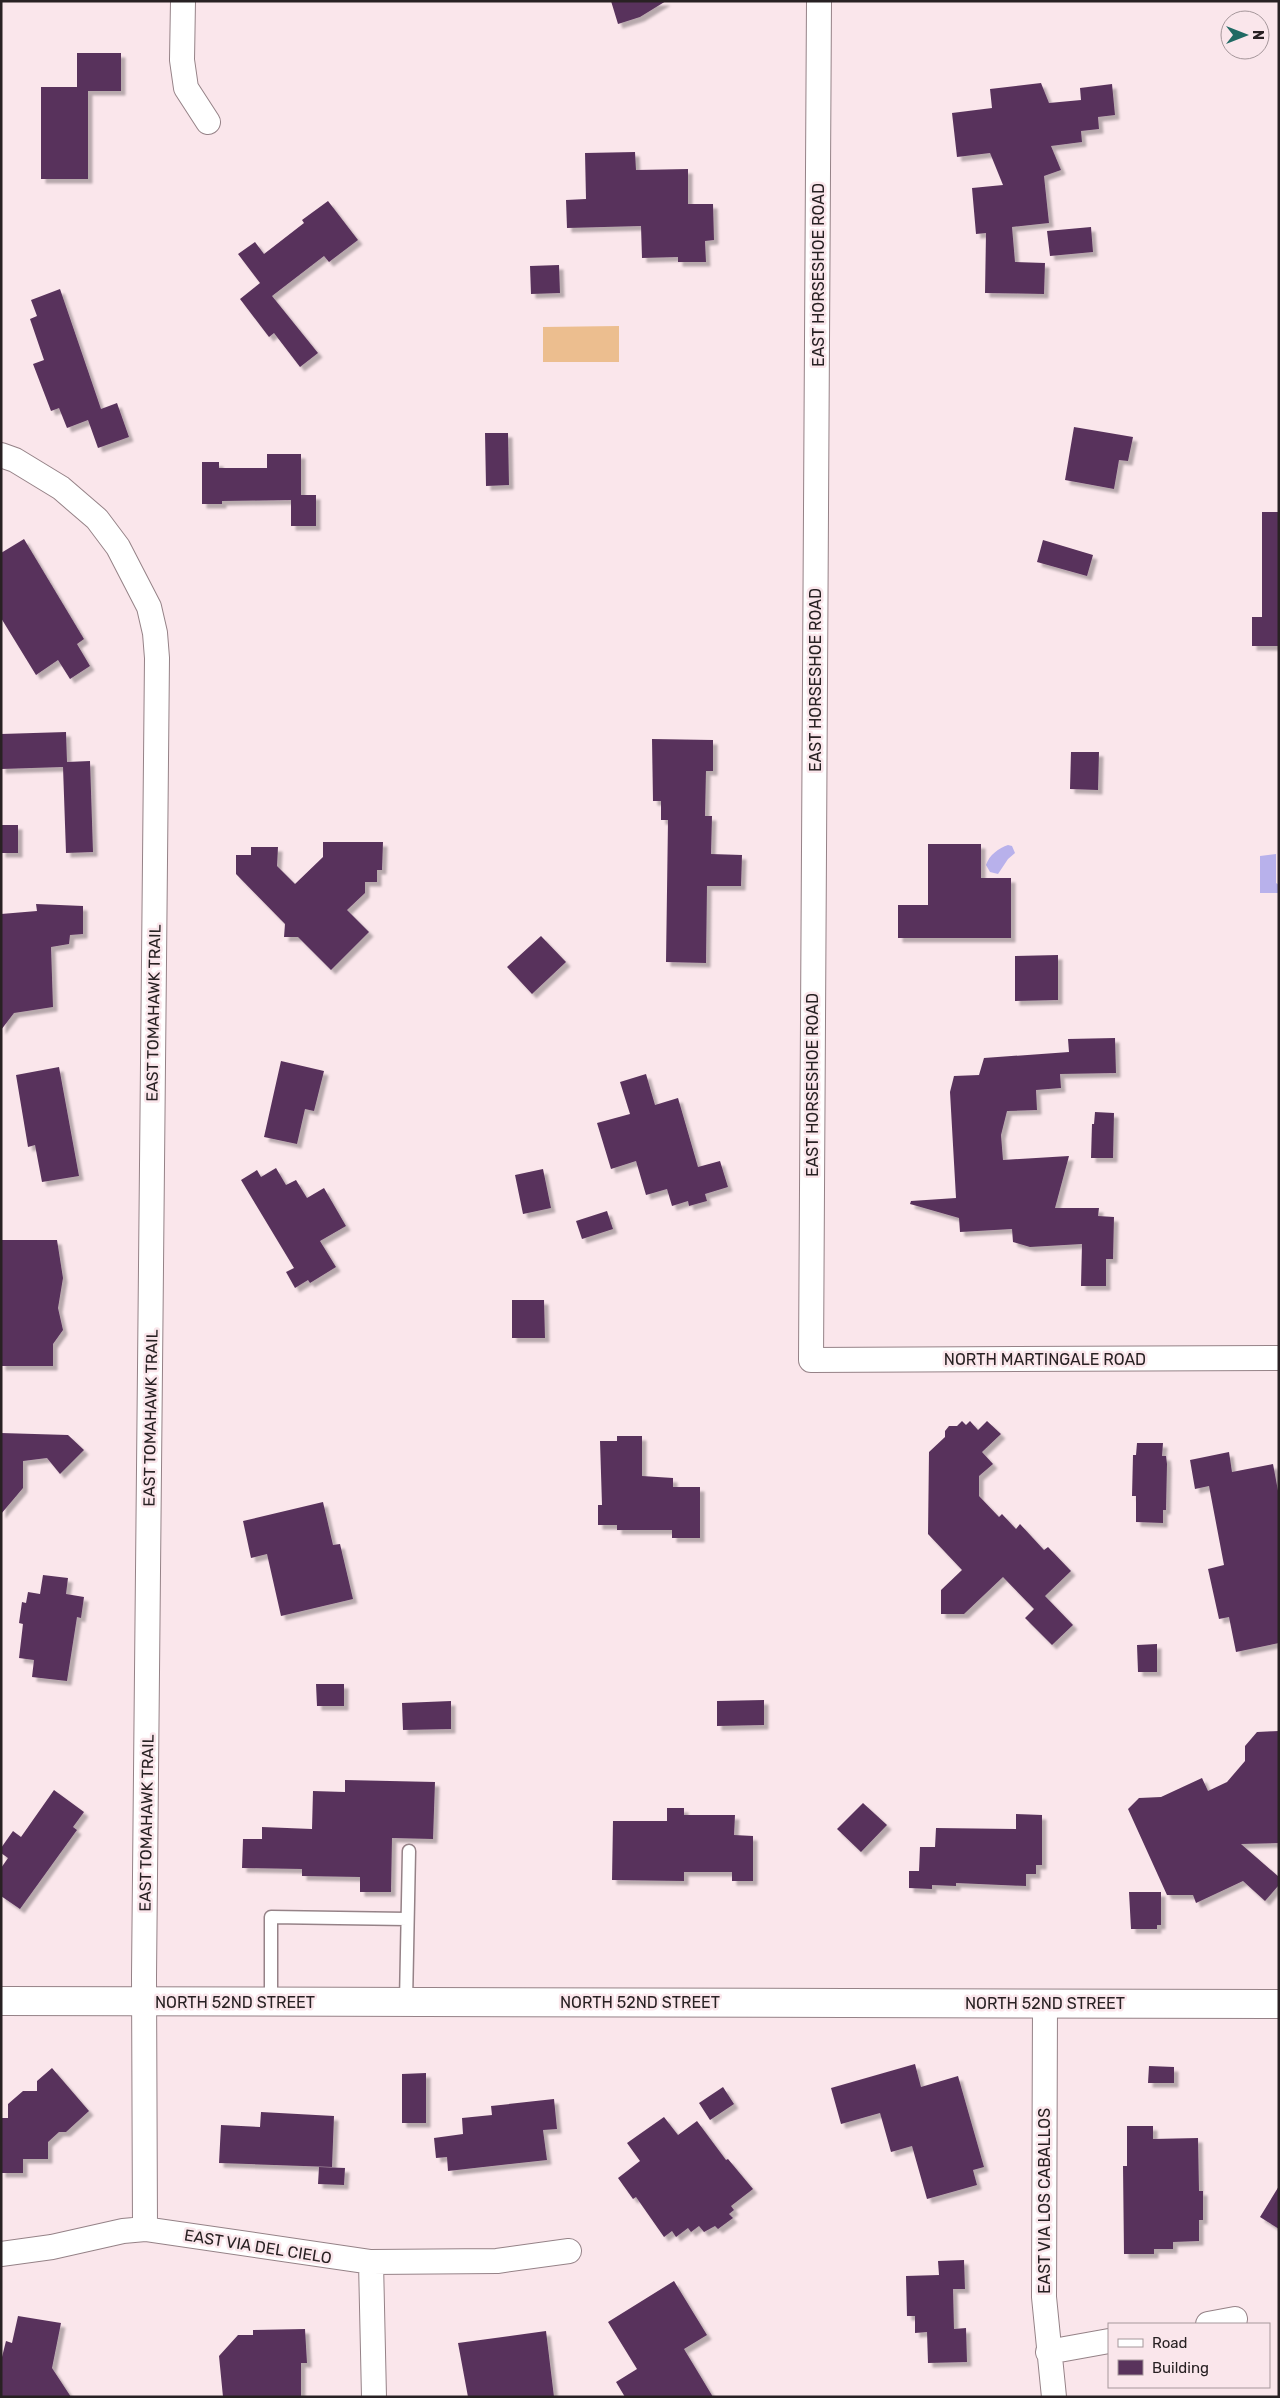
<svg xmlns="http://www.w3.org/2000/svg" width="1280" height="2398" viewBox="0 0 1280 2398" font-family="Rubik,sans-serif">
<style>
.green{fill:#ecbe8f}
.water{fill:#b8b1eb}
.building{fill:#59335c;filter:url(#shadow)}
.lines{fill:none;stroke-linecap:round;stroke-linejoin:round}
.service-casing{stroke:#958287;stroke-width:15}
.minor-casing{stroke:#958287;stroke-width:26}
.tertiary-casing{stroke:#958287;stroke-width:30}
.service{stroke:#fff;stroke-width:12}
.minor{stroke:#fff;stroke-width:24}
.tertiary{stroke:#fff;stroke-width:28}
.labels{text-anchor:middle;stroke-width:5;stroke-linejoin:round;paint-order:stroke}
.street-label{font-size:16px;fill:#282123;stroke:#fae6eb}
</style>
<defs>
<filter id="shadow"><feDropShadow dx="4.5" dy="4.5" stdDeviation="1" flood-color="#0004"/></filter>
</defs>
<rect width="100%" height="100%" fill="#fae6eb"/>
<path class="green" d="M619,326V362H543V327Z"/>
<path class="water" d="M1008,845L1012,846L1015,853L1008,859L998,874L990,872L986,865C989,855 999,848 1008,845Z
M1276,854V883L1279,885V893H1260V856Z"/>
<path class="building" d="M611,1H666L640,17L618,24Z
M77,53H121V91H88V179H41V87H77Z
M1041,83L1049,103L1081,100L1080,88L1112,84L1115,115L1098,117L1099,129L1081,131L1082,142L1051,146L1061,170L1044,176L1049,223L1012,227L1015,262L1045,263L1044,294L985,293L986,233L976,234L972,188L1003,185L990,153L957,157L952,113L992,108L990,89Z
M635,152L636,170L688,169V204H713L714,240L705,241L706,262H678V257L642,258L641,226L567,228L566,200L586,199L585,153Z
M328,201L358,240L329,262L324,256L272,296L318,353L300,367L274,333L269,337L240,299L260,283L238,254L255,242L264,254L304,223L302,220Z
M1091,227L1093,252L1050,256L1047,231Z
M559,265L560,293L531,294L530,266Z
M60,289L101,409L117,403L129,437L98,448L88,420L67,428L59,408L51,411L33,364L44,360L30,319L37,316L31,300Z
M1074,427L1133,437L1128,461L1119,460L1114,489L1065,480Z
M485,433H508L509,485L486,486Z
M267,454H301V495H316V526H291V500L222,501V504H202V462H219V468H267Z
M1262,512H1279V646H1252V617H1262Z
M24,539L84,639L77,644L90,666L70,679L58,660L36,675L1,618V553Z
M1043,540L1093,555L1087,576L1037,562Z
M66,732L67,762L90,761L93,852L66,853L63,767L1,769V734Z
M652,739L713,740V771H706L705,816H712L711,854L742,855L741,886H707L706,963L666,962L668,820H661V801H653Z
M1071,752H1099L1098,790L1070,789Z
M1,825H18V853H1Z
M323,842H383L382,870H377V882H365V893L347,910L369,932L331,970L298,937H284L285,924L236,874V855H251V847H278L277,866L295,884L323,857Z
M928,844H981V878H1011V938H898V905H928Z
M36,904L83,906V934L70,935L69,944L51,947L53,1007L14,1013L1,1030V914L37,911Z
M541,936L566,962L532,994L507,967Z
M1058,955V1000L1015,1001V956Z
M1115,1038L1116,1073L1060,1074L1061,1088L1036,1090L1037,1110L1007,1111L1001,1135L1003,1160L1069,1156L1055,1208H1099L1098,1216L1114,1217L1113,1259H1106V1286H1081L1082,1244L1030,1247L1013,1242L1012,1229L960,1232L959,1218L910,1204L911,1201L956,1198L950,1092L954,1076L979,1075L984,1058L1069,1052L1068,1039Z
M281,1061L324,1071L314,1111L305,1109L297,1144L264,1137Z
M59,1067L79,1176L42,1182L35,1145L28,1147L16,1075Z
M646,1074L655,1105L678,1098L698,1167L720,1161L728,1187L705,1194L707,1201L689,1206L688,1201L672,1206L667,1189L646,1195L636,1161L611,1169L597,1123L630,1114L620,1082Z
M1095,1112L1114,1113L1113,1158H1091L1092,1124H1094Z
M276,1168L286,1185L296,1180L307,1198L324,1188L346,1226L320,1241L336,1267L310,1283L308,1280L295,1288L286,1272L294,1268L241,1180L257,1170L261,1177Z
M543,1169L551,1208L523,1214L515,1175Z
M607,1211L613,1229L582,1239L576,1221Z
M1,1240H57L63,1278L58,1308L63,1330L53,1344V1366H1Z
M512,1300H544L545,1338H512Z
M962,1421L966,1425L970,1421L978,1430L987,1421L1001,1434L982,1452L993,1464L979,1476V1496L999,1517L1002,1514L1016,1529L1020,1524L1044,1550L1048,1547L1071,1571L1045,1596L1073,1625L1052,1645L1025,1618L1034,1609L1003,1577L964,1614H941V1590L962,1570L928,1534L929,1452L945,1437V1431L949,1426H957Z
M1,1433L68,1435L84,1450L60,1474L47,1458L23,1461V1488L1,1514Z
M617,1436H642V1476L673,1478V1487H700V1538H672V1530H617V1525H598V1505H602L600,1441H617Z
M1137,1443H1163L1162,1456H1166L1167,1464L1166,1510H1163V1523L1136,1522V1496H1132L1133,1455H1136Z
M1229,1452L1232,1472L1273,1464L1279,1496V1643L1236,1652L1229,1617L1219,1619L1208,1569L1224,1565L1209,1486L1195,1489L1190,1460Z
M323,1502L333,1545L340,1544L353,1599L281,1616L267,1554L251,1558L243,1521Z
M43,1575L68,1578L66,1594L84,1597L81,1618L77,1617L67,1681L32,1677L34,1660L19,1658L23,1624L19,1623L22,1602L26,1603L28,1592L40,1594Z
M1157,1644V1672H1138L1137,1645Z
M316,1684H344V1706H317Z
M764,1700V1725L717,1726V1701Z
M451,1701V1729L403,1730L402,1703Z
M1279,1731V1843L1241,1844L1279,1877V1885L1265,1901L1243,1881L1196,1903L1193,1895H1167L1128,1809L1139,1798L1161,1797L1202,1778L1208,1791L1227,1782L1245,1761V1746L1257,1732Z
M345,1780L435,1782L433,1839L392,1838L391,1892H360V1877L302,1876V1869L242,1868L243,1839H262V1827L312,1829L313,1791L345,1792Z
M54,1790L84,1812L73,1827L77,1830L20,1909L1,1896V1868L8,1858L1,1853V1848L13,1831L21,1837Z
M863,1803L887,1825L861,1852L837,1829Z
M667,1808H684V1815H735L734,1835L753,1836V1881H732V1872H684V1881L612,1880L613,1821H667Z
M1016,1814L1042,1815V1865H1036V1874H1026V1886L956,1883V1886L932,1885V1889L909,1888V1871H919L920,1847H935L936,1828L1016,1829Z
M1129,1892H1161V1925H1157V1929H1131Z
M915,2064L921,2087L958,2076L984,2167L973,2170L977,2185L927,2199L912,2146L891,2152L880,2113L841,2124L831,2088Z
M1149,2066L1174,2067V2083H1148Z
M52,2068L89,2111L66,2132H59L48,2142V2159H23V2173H1V2118H8V2104L23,2091H37V2081Z
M426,2073V2123H402V2074Z
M723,2087L734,2104L710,2120L699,2103Z
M554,2099L557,2129L543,2130L547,2160L448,2171L447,2157L436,2158L434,2138L463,2134L462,2118L492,2115L491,2106Z
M261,2112L334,2116L332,2167L219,2163L221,2125L260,2127Z
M664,2117L678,2135L697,2121L726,2160L728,2159L753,2189L731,2206L734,2210L729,2214L733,2218L718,2229L715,2226L704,2232L699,2226L691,2232L688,2228L676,2237L672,2231L664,2237L636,2197L633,2199L618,2178L640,2161L627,2143Z
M1127,2126H1153V2139L1198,2138L1199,2191H1203V2220H1199V2241L1173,2242V2249H1154V2254H1124L1123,2166H1127Z
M319,2167L345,2168L344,2185L318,2184Z
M1279,2186V2229L1260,2217Z
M964,2260L965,2289H953L954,2329L966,2328L967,2362L928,2363L927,2332L915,2333V2316H907L906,2276L939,2275L938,2261Z
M674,2281L707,2335L684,2349L713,2397H625L616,2382L637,2369L608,2322Z
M18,2316L61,2323L52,2368L71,2397H1V2361L6,2341L12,2343Z
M305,2329L307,2363H301V2397H223L219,2356L238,2335H253V2330Z
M546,2331L554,2397H468L458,2343Z"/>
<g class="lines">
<g class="service-casing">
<path id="service" d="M271,2002V1917L407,1919
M406,2002L409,1851"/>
</g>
<g class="minor-casing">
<path id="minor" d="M183,1L182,60L186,88L208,122
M819,1L811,1360L1279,1358
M1,455L15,460L61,488L97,519L118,547L149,607L155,633L157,658L144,1977L145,2229
M1045,2004L1044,2297L1054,2397
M1,2254L52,2247L123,2231L145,2229L371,2262L497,2261L569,2251
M371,2262L374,2397
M1208,2324L1235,2319
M1048,2352L1109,2341"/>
</g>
<g class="tertiary-casing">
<path id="tertiary" d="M1,2001L1279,2004"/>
</g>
<use href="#service" class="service"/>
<use href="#minor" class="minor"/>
<use href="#tertiary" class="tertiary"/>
</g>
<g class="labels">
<g class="street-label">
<text transform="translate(818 275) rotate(-90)" y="6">EAST HORSESHOE ROAD</text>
<text transform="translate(815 680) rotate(-90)" y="6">EAST HORSESHOE ROAD</text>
<text transform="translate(153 1013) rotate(-89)" y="6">EAST TOMAHAWK TRAIL</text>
<text transform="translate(812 1085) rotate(-90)" y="6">EAST HORSESHOE ROAD</text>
<text x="1045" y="1365">NORTH MARTINGALE ROAD</text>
<text transform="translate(150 1418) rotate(-89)" y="6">EAST TOMAHAWK TRAIL</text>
<text transform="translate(146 1823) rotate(-89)" y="6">EAST TOMAHAWK TRAIL</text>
<text x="235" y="2008">NORTH 52ND STREET</text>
<text x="640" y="2008">NORTH 52ND STREET</text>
<text x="1045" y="2009">NORTH 52ND STREET</text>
<text transform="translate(1044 2201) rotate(-90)" y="6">EAST VIA LOS CABALLOS</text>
<text transform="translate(258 2246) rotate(9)" y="6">EAST VIA DEL CIELO</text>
</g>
</g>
<rect width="1280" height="2398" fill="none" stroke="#282123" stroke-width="5"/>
<rect x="1108" y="2323" width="162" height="65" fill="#fae6eb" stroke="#a6979b"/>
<rect x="1118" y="2339" width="25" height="8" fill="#ffffff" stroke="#a6979b"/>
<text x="1152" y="2348" font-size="15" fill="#282123">Road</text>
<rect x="1118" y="2360" width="25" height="15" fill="#59335c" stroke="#a6979b"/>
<text x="1152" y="2373" font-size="15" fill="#282123">Building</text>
<g transform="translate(1245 35) rotate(90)"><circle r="24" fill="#fae6eb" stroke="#a6979b"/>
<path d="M0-4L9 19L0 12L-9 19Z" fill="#206a64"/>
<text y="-8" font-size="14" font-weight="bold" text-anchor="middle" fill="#282123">N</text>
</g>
</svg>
